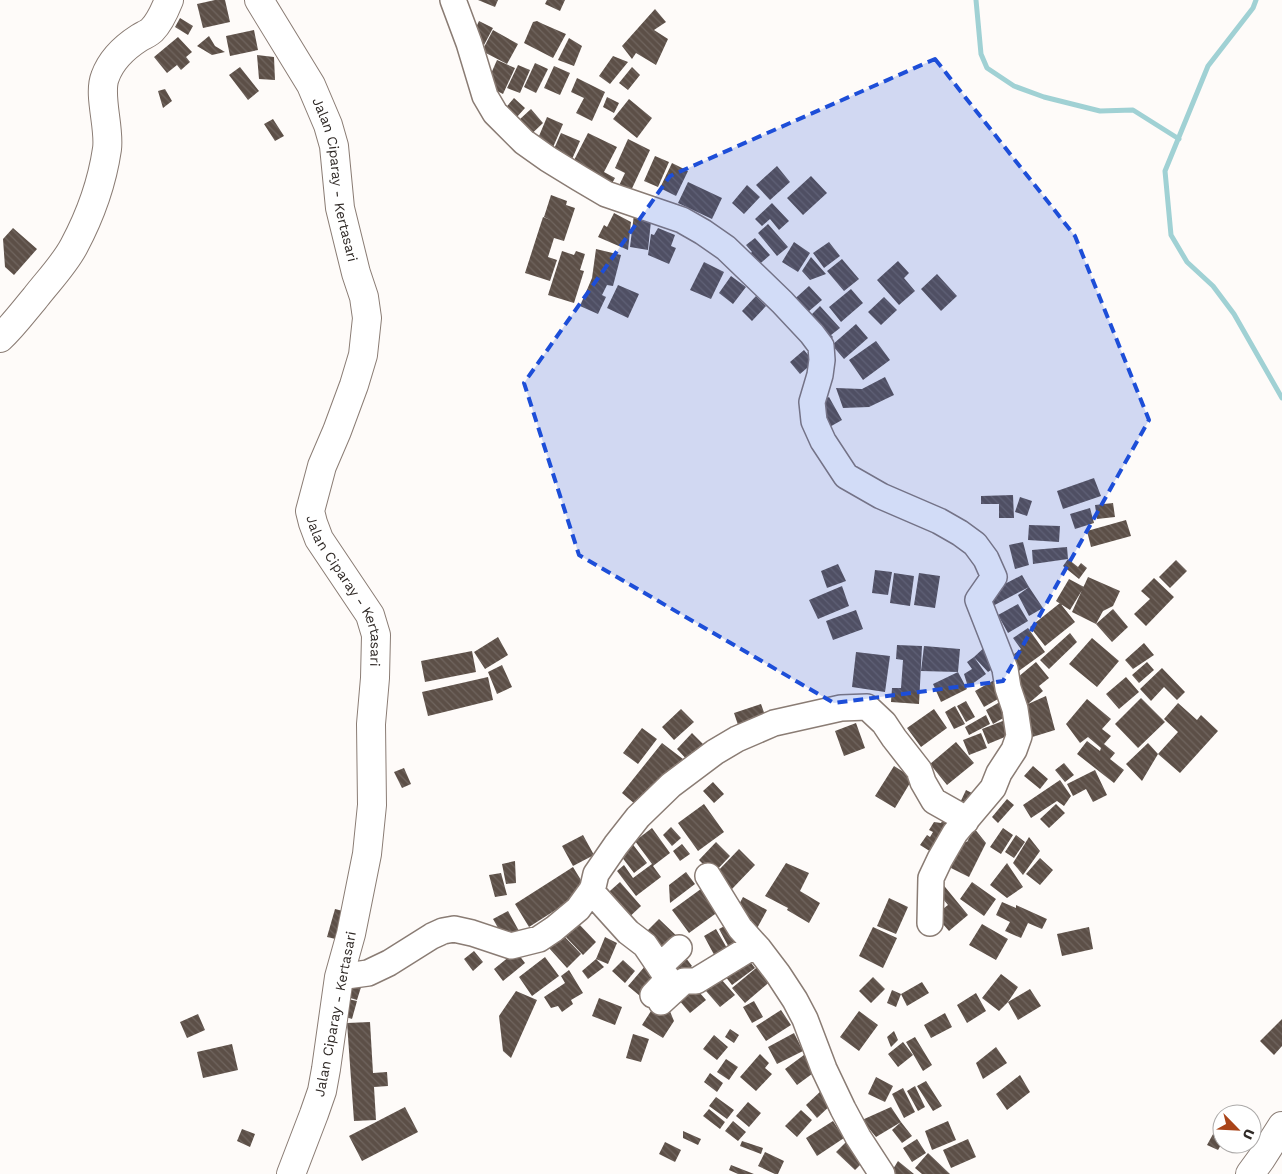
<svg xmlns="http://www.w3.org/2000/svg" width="1282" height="1174" viewBox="0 0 1282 1174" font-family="'Work Sans',sans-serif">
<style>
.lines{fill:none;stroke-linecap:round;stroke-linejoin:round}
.stream{stroke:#a0d1d4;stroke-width:5}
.building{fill:url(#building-back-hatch)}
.minor-casing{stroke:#8a7c74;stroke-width:28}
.major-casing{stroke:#8a7c74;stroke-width:30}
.minor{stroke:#fff;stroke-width:25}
.major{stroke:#fff;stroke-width:28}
.marked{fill:#1d4ed8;fill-opacity:0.2;stroke:#1d4ed8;stroke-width:4;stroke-dasharray:10 6;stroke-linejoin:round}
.labels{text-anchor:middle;stroke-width:5;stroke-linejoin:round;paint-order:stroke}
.street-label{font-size:14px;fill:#302a27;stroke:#fff}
</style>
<defs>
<pattern id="building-back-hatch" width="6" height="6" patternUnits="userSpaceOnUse" patternTransform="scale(1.25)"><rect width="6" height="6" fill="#5c4f47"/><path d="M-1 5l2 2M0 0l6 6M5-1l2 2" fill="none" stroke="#70655f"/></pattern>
</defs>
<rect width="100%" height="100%" fill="#fefbf9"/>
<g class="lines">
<path class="stream" d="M976,0L981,54L987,68L1014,86L1044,97L1100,111L1133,110L1179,139
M1256,0L1253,8L1208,66L1165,171L1171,235L1187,262L1213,286L1234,314L1282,398"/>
</g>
<path class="building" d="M215,0H225L230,22L203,28L197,4Z
M478,0H498L495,7Z
M547,0H565L560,11L545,4Z
M655,9L666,22L654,30L668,39L656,65L636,53L632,59L622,46Z
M180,18L193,26L188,35L175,27Z
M479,21L493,28L484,45L473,34Z
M537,21L543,24L566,34L553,58L524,43L533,22Z
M254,30L258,50L230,56L226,36Z
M493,30L518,44L507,64L482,51Z
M209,36L215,46L225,52L212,55L197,46Z
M178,37L192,52L186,57L190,62L181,70L177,65L167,73L154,57Z
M569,38L582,46L574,66L558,60Z
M257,55L274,57L275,80L259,79Z
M613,56L628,62L610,84L599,76Z
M497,60L515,68L503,94L495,90L490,76Z
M535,63L548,69L536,93L524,87Z
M518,65L530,70L520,93L507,88Z
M554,66L570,73L560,95L544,88Z
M240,67L259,91L248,100L229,75Z
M632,67L640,75L628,90L619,83Z
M577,78L605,92L592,121L576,113L584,98L571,92Z
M165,89L172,101L163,108L158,91Z
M607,97L619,103L614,113L603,107Z
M514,98L525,108L508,127L497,118Z
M629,99L652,118L637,138L613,119Z
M531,109L543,123L520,145L507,131Z
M547,117L563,124L548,159L534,134L539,136Z
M273,119L284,136L275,141L264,124Z
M561,133L580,141L569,166L550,158Z
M588,133L617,147L604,172L615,178L608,191L570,168Z
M628,139L650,150L628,197L616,192L625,173L615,168Z
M655,156L669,162L658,187L644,181Z
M672,163L688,171L676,196L660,188Z
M777,166L790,182L770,200L756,185Z
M811,176L827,193L803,215L787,198Z
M688,182L722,198L712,219L678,203Z
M747,185L760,197L744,214L732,203Z
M551,195L567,201L566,205L575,208L564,241L554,238L548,257L557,260L550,281L525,273L543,217L550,220L544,217Z
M772,203L789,221L779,230L770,219L762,226L755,219Z
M614,213L631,222L628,250L598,237L604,225L607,227Z
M634,214L651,221L648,250L630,247Z
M768,224L788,247L777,256L758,233Z
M13,228L37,249L14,275L5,267L3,239Z
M658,228L675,235L671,246L676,248L669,264L648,255L651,234L654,235Z
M755,238L770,255L755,268L746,257L752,252L746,245Z
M794,242L810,253L798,272L782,262Z
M829,242L840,256L824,268L813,253Z
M596,249L621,255L613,286L607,285L602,295L606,297L598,314L580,306L592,278Z
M562,251L574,255L576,251L585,254L580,270L584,271L574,303L548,295Z
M811,257L826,274L810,280L802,271Z
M842,259L859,279L844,291L827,271Z
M898,261L909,273L904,278L915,291L899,305L877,280Z
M704,262L724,272L711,299L690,290Z
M937,274L957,296L941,311L921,289Z
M731,276L746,287L733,304L719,293Z
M618,285L639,294L628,318L607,308Z
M809,286L822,300L801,318L789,304Z
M851,289L863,303L841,322L829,307Z
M756,296L766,306L752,321L742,311Z
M884,297L897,310L881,325L868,312Z
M820,306L840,328L831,335L833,337L826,344L808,318Z
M856,324L868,338L844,359L832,345Z
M876,341L890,360L863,380L849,360Z
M804,350L814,362L800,374L790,362Z
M885,377L894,395L869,407L843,408L836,388L862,389Z
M829,397L842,420L826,429L813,406Z
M1094,478L1101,496L1063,509L1057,491Z
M1013,495L1014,518H999V504H981V496Z
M1020,497L1032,501L1027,516L1015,512Z
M1113,503L1115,517L1097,519L1095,505Z
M1090,508L1094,523L1075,529L1070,514Z
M1126,520L1131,536L1091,547L1087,531Z
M1029,525L1060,526L1059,542L1028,540Z
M1023,542L1029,565L1015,569L1009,545Z
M1067,547L1068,559L1033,564L1032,550Z
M1068,559L1078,567L1081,563L1087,568L1079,579L1063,566Z
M1176,560L1187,571L1170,588L1159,577Z
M838,564L846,581L827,588L821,571Z
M875,570L892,572L888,595L872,593Z
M894,573L914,576L910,606L890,603Z
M919,573L940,576L935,608L914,605Z
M1022,575L1029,587L989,608L982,596Z
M1088,577L1120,591L1113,606L1103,611L1096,624L1072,612Z
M1154,578L1174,597L1146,626L1134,614L1150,599L1141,591Z
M1069,579L1084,587L1070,610L1056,601Z
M842,586L849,606L818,619L809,600Z
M1029,587L1043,608L1029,616L1018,595Z
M1060,603L1075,622L1045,646L1030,627Z
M1018,604L1028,621L1008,633L998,615Z
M1113,609L1128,627L1112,642L1096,624Z
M856,610L863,629L833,640L826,621Z
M1028,628L1045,652L1016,673L1007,659L1021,649L1013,638Z
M1070,633L1077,642L1049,669L1040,660Z
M498,637L508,655L485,669L474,652Z
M1092,638L1119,661L1097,687L1069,664Z
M1144,643L1154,655L1133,669L1125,660Z
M897,645L922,646L919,704L891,702L892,688H901L903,660L896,659Z
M987,645L1000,664L988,672L974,657Z
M924,646L960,649L958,672L921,671Z
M472,651L476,672L425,682L421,661Z
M856,652L890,656L885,692L852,687Z
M974,657L986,674L968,687L964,674L972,669L967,662Z
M1036,662L1049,678L1039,686L1043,691L1028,704L1011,683Z
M1147,662L1154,670L1139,683L1132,675Z
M502,665L512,687L497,694L488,672Z
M1162,668L1185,692L1177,700L1164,687L1151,701L1140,689Z
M958,672L967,689L941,702L933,684Z
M488,677L493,700L428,716L422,692Z
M1126,677L1139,692L1119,709L1106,694Z
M996,679L1005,695L984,707L975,691Z
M1046,696L1055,730L1029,738L1019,704H1028Z
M1141,698L1165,722L1138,748L1115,724Z
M1005,699L1012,713L993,724L986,710Z
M1087,699L1111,719L1102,729L1111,736L1104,744L1115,753L1110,759L1124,770L1114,783L1077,754L1087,741L1100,751L1101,748L1088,737L1080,743L1066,724Z
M966,701L975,717L966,722L957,706Z
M1178,703L1197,720L1201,715L1218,731L1180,773L1158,754L1178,732L1164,719Z
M761,704L767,721L740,731L734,713Z
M955,706L965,724L954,729L945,712Z
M681,709L694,722L674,740L662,727Z
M934,709L947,728L921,747L907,728Z
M986,715L990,724L969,735L965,727Z
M1013,717L1012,734L988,744L982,729Z
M856,723L865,748L844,756L835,731Z
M642,728L657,739L638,764L623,753Z
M692,733L706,747L690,763L677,749Z
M981,733L987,748L969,755L963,740Z
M956,742L974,763L947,785L930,764Z
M662,743L683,759L642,810L622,793Z
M1148,743L1158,754L1142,781L1126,764Z
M1064,763L1074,775L1065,782L1055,770Z
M894,766L913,778L895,808L875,796Z
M1033,766L1048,779L1040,789L1024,776Z
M404,768L411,784L402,788L394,772Z
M1095,770L1107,795L1093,802L1086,789L1073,796L1067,784Z
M1060,780L1071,796L1064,806L1057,801L1031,818L1023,805Z
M713,782L724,794L714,803L703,791Z
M966,790L980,797L958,807Z
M1007,799L1014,805L998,823L992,817Z
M704,804L724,832L698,851L678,823Z
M1056,804L1065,813L1049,828L1040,819Z
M947,813L956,823L936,855L920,845L927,835L930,837L933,832L929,830L934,822L941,823Z
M671,827L681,838L672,846L663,835Z
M652,828L670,853L653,866L661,877L636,896L617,871L624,865L633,878L652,864L635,841Z
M974,828L986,843L969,877L943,864L963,840L967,842Z
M1003,828L1013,835L1001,854L990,847Z
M583,835L594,855L573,866L562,846Z
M1016,835L1025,842L1014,858L1005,852Z
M1029,837L1040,851L1023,875L1013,863Z
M631,842L647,863L634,873L618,852Z
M716,842L730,856L713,874L699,860Z
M682,844L690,854L680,861L673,851Z
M739,849L755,865L732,889L716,873Z
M1040,858L1053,870L1040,885L1026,874Z
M515,861L516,883L506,884L502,864Z
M786,863L809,873L800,891L820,903L809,923L787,910L788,908L765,896Z
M1007,863L1023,887L1007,898L990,885Z
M573,867L587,890L529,927L515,904Z
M686,872L695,884L670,903L669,885Z
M501,873L507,895L495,897L489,875Z
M620,882L641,906L624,922L602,898Z
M941,882L968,915L949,931L935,915L948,905L934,888Z
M972,882L996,899L984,916L960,899Z
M705,886L722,909L689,933L672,910Z
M743,897L767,910L755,932L735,912Z
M889,898L908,907L896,934L877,926Z
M1002,902L1016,908V905L1047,919L1042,929L1028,923L1021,938L1005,931L1010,922L996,915Z
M335,909L347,912L340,940L327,937Z
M508,911L519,931L505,940L493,919Z
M659,919L682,941L665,958L643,935Z
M734,921L748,947L733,955L719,929Z
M578,923L596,942L583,955L565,936Z
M982,924L1008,939L996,960L969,945Z
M873,927L897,938L883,968L859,956Z
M1089,927L1093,949L1062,956L1057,934Z
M716,929L731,955L718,962L704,936Z
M563,935L581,954L567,968L549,948Z
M605,937L617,943L608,964L596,959Z
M474,951L483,962L473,971L464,959Z
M516,951L525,963L503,981L494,969Z
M683,954L692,966L679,977L669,966Z
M745,955L755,968L732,985L722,972Z
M545,957L559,976L532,996L519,977Z
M596,959L604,967L588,979L582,971Z
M623,960L635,971L625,983L612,971Z
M761,964L773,979L745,1003L732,988Z
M646,965L664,980L646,1001L628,986Z
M569,970L583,993L571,1000L573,1004L562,1012L558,1006L551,1008L544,997L565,983L561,976Z
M1001,974L1018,987L1008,1002L999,1011L982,998Z
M873,977L885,989L871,1003L859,991Z
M721,979L735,995L720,1007L706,991Z
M352,980L362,984L357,1000L347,997Z
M922,982L929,993L907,1006L901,994Z
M694,986L706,1000L690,1013L678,999Z
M1030,989L1041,1006L1018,1020L1008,1002Z
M892,990L901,994L896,1007L887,1003Z
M516,991L537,1000L511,1058L503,1051L499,1016Z
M976,993L986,1011L967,1023L957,1005Z
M599,998L622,1007L615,1025L592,1016Z
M348,999L357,1001L352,1019L343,1016Z
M754,1001L763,1017L752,1023L743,1007Z
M669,1009L674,1021L663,1038L642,1025L651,1011L660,1016Z
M781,1010L791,1025L766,1041L756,1026Z
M859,1011L878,1025L859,1051L840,1037Z
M945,1013L952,1027L931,1038L924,1025Z
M198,1014L205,1030L187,1038L180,1022Z
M1282,1019V1046L1274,1055L1260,1041Z
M370,1022L373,1073L387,1072L388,1086L374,1087L376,1120L354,1121L347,1023Z
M730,1029L739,1035L734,1043L725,1037Z
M894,1031L898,1040L891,1047L887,1037Z
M794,1033L803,1051L777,1064L768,1047Z
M633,1034L649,1039L641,1062L626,1058Z
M714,1035L728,1047L717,1060L703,1049Z
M915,1037L932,1065L923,1071L906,1042Z
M903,1042L913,1055L898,1067L888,1054Z
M232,1044L238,1070L203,1078L197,1052Z
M996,1047L1007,1063L983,1079L976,1063Z
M808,1052L820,1068L797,1085L785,1069Z
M760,1054L769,1063L765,1068L772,1074L756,1091L740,1077Z
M726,1059L738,1067L729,1080L717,1072Z
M710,1073L723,1083L717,1092L704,1082Z
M1020,1075L1030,1092L1007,1110L996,1094Z
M876,1077L893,1086L885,1102L868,1094Z
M926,1081L942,1106L933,1111L917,1086Z
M915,1086L925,1107L918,1111L907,1091Z
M903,1088L915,1112L904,1118L892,1094Z
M823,1089L834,1102L817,1118L806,1105Z
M716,1097L734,1110L727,1119L709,1106Z
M748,1102L761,1113L749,1127L736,1116Z
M405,1107L418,1132L362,1161L349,1136Z
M891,1107L901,1122L876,1137L862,1120Z
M709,1109L725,1122L720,1129L703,1116Z
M801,1110L812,1120L797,1137L785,1126Z
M733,1121L746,1132L738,1141L725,1131Z
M833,1121L844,1138L817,1156L806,1138Z
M948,1121L956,1140L932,1150L925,1131Z
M901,1122L912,1136L902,1143L892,1130Z
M1218,1125L1222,1127V1143L1218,1150L1207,1145Z
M242,1129L255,1134L250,1147L237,1141Z
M683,1131L701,1139L698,1145L683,1138Z
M917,1139L926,1153L912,1162L903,1148Z
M968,1139L976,1157L951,1168L943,1150Z
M742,1141L763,1148L761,1154L740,1146Z
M847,1141L866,1159L855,1170L836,1152Z
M665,1142L681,1150L675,1162L659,1154Z
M765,1152L784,1161L778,1174H775L758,1166Z
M928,1153L950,1174H922L915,1168Z
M898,1161L914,1174H890Z
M731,1165L754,1174H738L729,1170Z"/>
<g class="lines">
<g class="minor-casing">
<path id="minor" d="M453,0L469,43L485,96L495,113L524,142L548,159L579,178L606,194L682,220L703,232L726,248L782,302L812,334L821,346L822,360L820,375L812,402L814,421L823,441L846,476L881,496L939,521L960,533L975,544L986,559L994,577L978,600L1005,669L1008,688L1015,709L1019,736L1014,750L999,773L993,788L955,833L940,859L931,878L930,923
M708,876L740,928L759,949L778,974L795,1000L805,1019L824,1069L843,1109L858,1137L882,1174
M591,891L628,932L645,945L668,979L653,995
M660,966L679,948
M339,977L368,973L389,963L432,936L443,931L454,929L472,933L511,946L539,939L554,929L578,909L591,891L593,887L596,874L616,845L638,817L671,785L715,752L737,739L774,723L841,708L867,707L884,723L894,738L919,770L923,782L934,801L957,814L966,821
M661,1002L684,981H696L755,945"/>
</g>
<g class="major-casing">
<g id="major">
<path id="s1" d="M259,0L311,85L328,125L334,146L340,208L356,273L364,297L367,318L363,355L354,385L337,431L322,466L310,511L313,523L319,539L370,615L376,635L375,678L371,724L372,805L367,854L351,934L339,977L326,1069L322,1091L314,1114L291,1174"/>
<path d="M0,338C13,326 24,311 35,298C48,281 64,265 74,246C90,216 102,183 107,149C110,128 98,95 105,77C111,60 125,47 139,38C144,35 149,33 152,30C160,22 165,10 169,0"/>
<path d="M1250,1174L1261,1159L1282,1126"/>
</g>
</g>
<use href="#minor" class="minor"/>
<use href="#major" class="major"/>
</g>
<path class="marked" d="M935,59L1075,236L1149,420L1003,681L834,703L579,555L524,383L670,176Z"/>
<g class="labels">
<g class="street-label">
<text dy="5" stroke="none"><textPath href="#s1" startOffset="198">Jalan Ciparay - Kertasari</textPath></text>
<text dy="5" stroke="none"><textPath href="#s1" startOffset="632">Jalan Ciparay - Kertasari</textPath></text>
<text transform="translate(335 1014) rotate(-79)" y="5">Jalan Ciparay - Kertasari</text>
</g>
</g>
<g transform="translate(1237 1129) rotate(114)"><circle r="24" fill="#ffffff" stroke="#acaaa9"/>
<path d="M0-4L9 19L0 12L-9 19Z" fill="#a94419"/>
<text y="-8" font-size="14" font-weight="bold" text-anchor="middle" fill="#302a27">U</text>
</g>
</svg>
